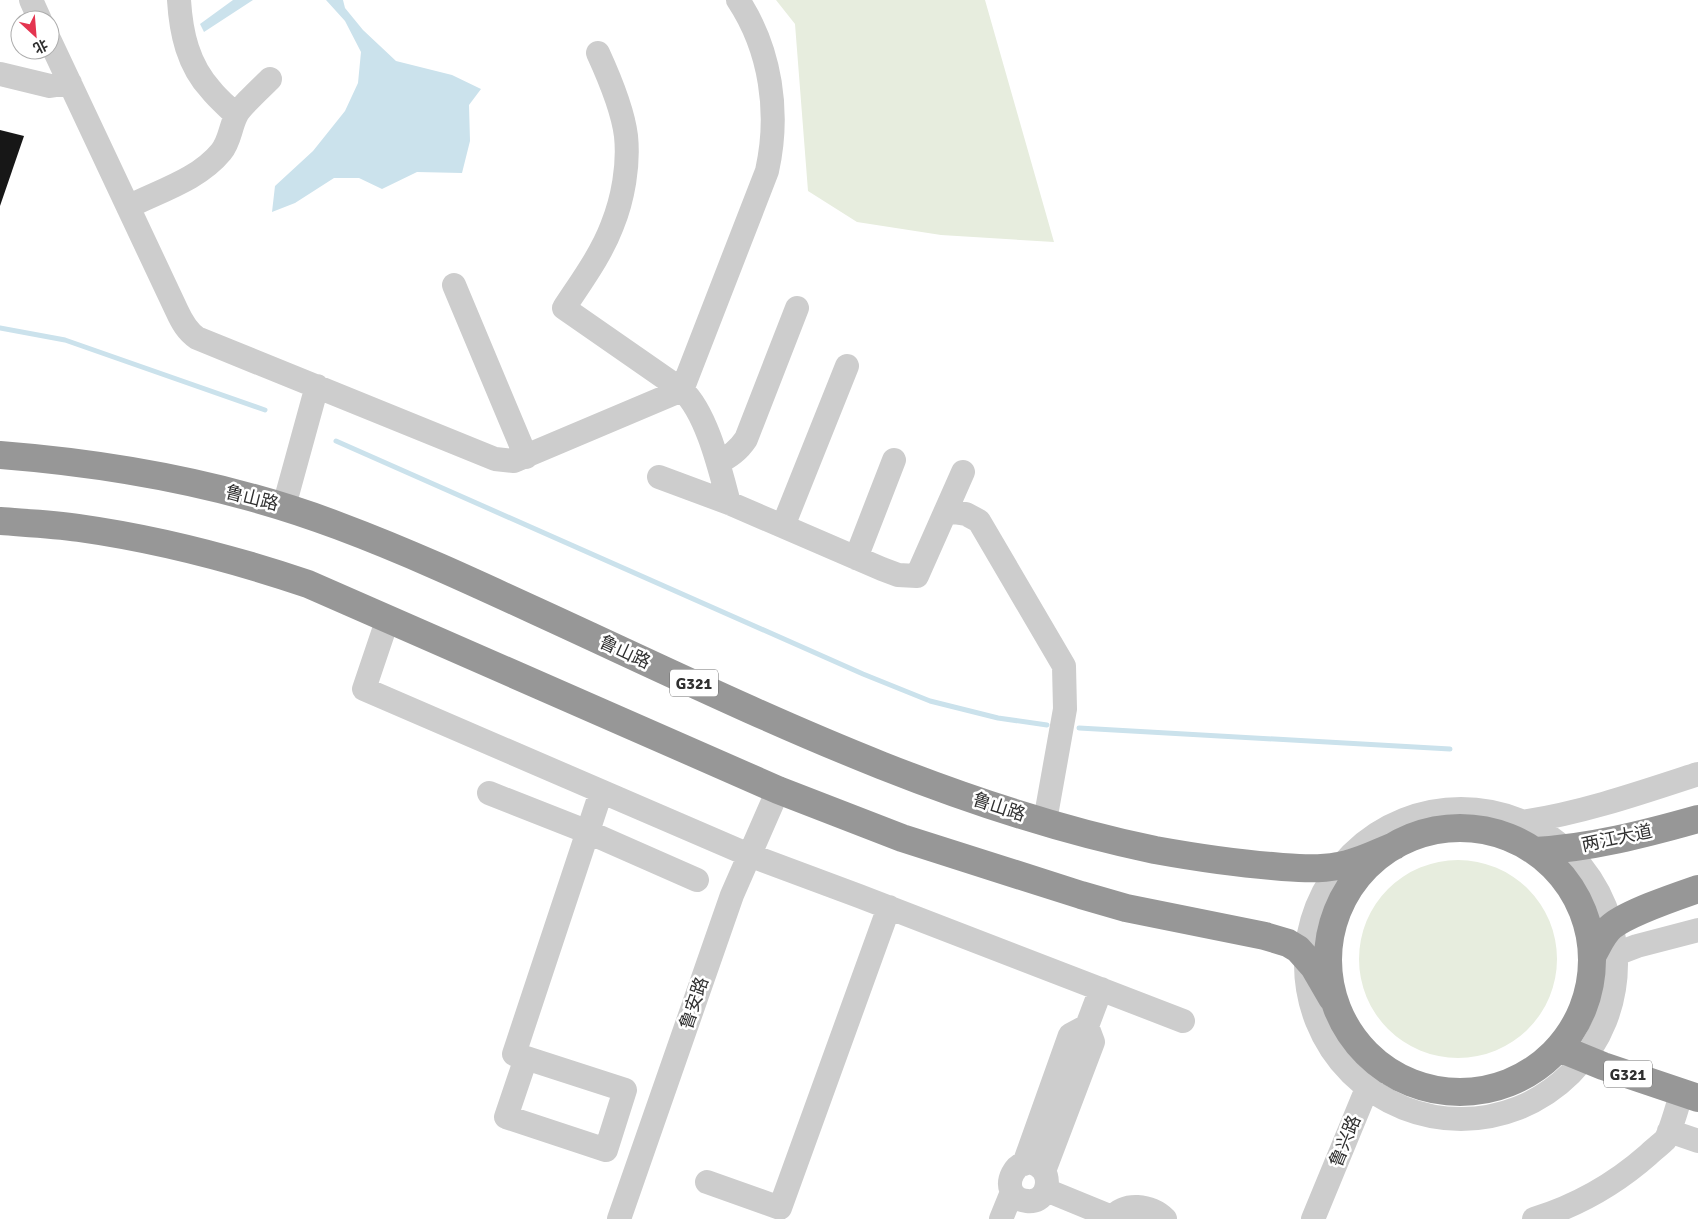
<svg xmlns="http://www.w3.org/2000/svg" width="1698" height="1219" viewBox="0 0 1698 1219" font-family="Signika,'Noto Sans SC',sans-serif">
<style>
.green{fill:#e7edde}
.water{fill:#cbe2ec}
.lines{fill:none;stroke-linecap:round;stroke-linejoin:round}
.stream{stroke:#cbe2ec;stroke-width:5}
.building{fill:#171717}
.minor{stroke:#cdcdcd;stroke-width:24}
.highway{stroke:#979797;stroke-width:28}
.labels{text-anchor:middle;stroke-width:5;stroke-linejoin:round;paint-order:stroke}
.shield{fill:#fff;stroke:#6e6e6e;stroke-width:1}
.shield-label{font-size:16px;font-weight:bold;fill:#303030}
.street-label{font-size:18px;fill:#303030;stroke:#fff}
</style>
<rect width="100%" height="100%" fill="#fff"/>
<path class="green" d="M776,0H985L1054,242L941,235L857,222L808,191L795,24Z
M1359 959a99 99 0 1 1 198 0a99 99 0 1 1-198 0Z"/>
<path class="water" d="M233,0H253L204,32L200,24Z
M326,0H343L345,8L363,30L396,61L452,75L481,89L469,105L470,141L462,173L417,172L382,189L359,178H334L295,203L272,212L275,186L313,151L345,111L358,83L361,52L345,21Z"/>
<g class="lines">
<path class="stream" d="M0,328L65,340L265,410
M336,441L863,674L930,701L998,718L1047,725
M1079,728L1450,749"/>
</g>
<path class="building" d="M0,130L24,136L0,206Z"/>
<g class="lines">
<path class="minor" d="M31,0L40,20
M179,0C181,33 188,65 211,90C218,99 228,107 236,115
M50,41L177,311C182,322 187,331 197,338L495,459L514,461L682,390L767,171C780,113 771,50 738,0
M598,53C609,77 623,111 626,136C629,165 623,199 612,226C601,255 581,282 564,308L682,390C707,413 720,470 729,503
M0,74L50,86L70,83
M128,207C159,191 198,180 221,152C230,141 230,128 236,116C239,108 262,87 270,79
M454,285L526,457
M718,463C730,456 738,451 746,439L797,308
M659,477L729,503L882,569L898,575L917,576L963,472
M284,506L317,386
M946,511L966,514L979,521L1064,666L1065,709L1045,821
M783,526L847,366
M856,558L894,460
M388,618L364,689L749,855L859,896L1183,1021
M489,793L588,832L697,880
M1306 964a155 155 0 1 1 310 0a155 155 0 1 1-310 0Z
M1522,822C1582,813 1640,793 1698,774
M1616,954L1637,946L1698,930
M526,1058L506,1117L606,1150L625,1090L526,1058L514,1054L601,792
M1669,1131L1698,1141
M1024,1164L1070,1035L1087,1026L1101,989
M1044,1171C1018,1142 992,1197 1027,1201C1045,1203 1051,1184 1044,1171L1093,1042L1087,1026
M707,1182L780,1208L889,907
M1046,1190L1112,1217
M619,1219L732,895L778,790
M1001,1219L1012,1192
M1111,1219C1123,1201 1152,1205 1165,1219
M1313,1219L1377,1064
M1534,1219C1576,1206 1615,1184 1648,1155C1653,1150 1660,1145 1665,1140C1671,1132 1678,1103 1682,1092"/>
<path class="highway" d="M0,455C115,464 231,485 339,526C406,551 471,581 536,611C737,703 937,805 1155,850C1194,857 1233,863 1272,866C1294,868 1317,870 1338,866C1358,863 1376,853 1394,846
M0,521C26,523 53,524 79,528C157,539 234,559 308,584L778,790L902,838L1081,895L1126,908L1265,936L1288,943L1298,949L1314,967L1332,998
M1328 960a132 132 0 1 1 264 0a132 132 0 1 1-264 0Z
M1535,851C1590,848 1645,834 1698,819
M1592,956C1598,946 1603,933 1612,926C1630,912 1675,897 1698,889
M1559,1048L1603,1066L1698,1098"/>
</g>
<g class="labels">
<g class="shield">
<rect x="670" y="669.5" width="48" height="27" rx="4"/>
<rect x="1604" y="1060.5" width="48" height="27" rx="4"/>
</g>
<g class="shield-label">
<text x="694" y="689">G321</text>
<text x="1628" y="1080">G321</text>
</g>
<g class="street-label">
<text transform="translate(252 498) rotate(14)" y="6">鲁山路</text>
<text transform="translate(625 652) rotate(25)" y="6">鲁山路</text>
<text transform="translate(999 807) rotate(18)" y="6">鲁山路</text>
<text transform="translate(1617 838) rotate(-12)" y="6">两江大道</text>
<text transform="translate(694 1003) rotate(-71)" y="6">鲁安路</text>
<text transform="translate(1345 1141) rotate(-68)" y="6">鲁兴路</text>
</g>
</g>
<g transform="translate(35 35) rotate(154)"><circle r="24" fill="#ffffff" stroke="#acacac"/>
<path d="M0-4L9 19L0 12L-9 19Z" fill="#e43550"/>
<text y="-8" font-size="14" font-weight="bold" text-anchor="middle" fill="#303030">北</text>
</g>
</svg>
